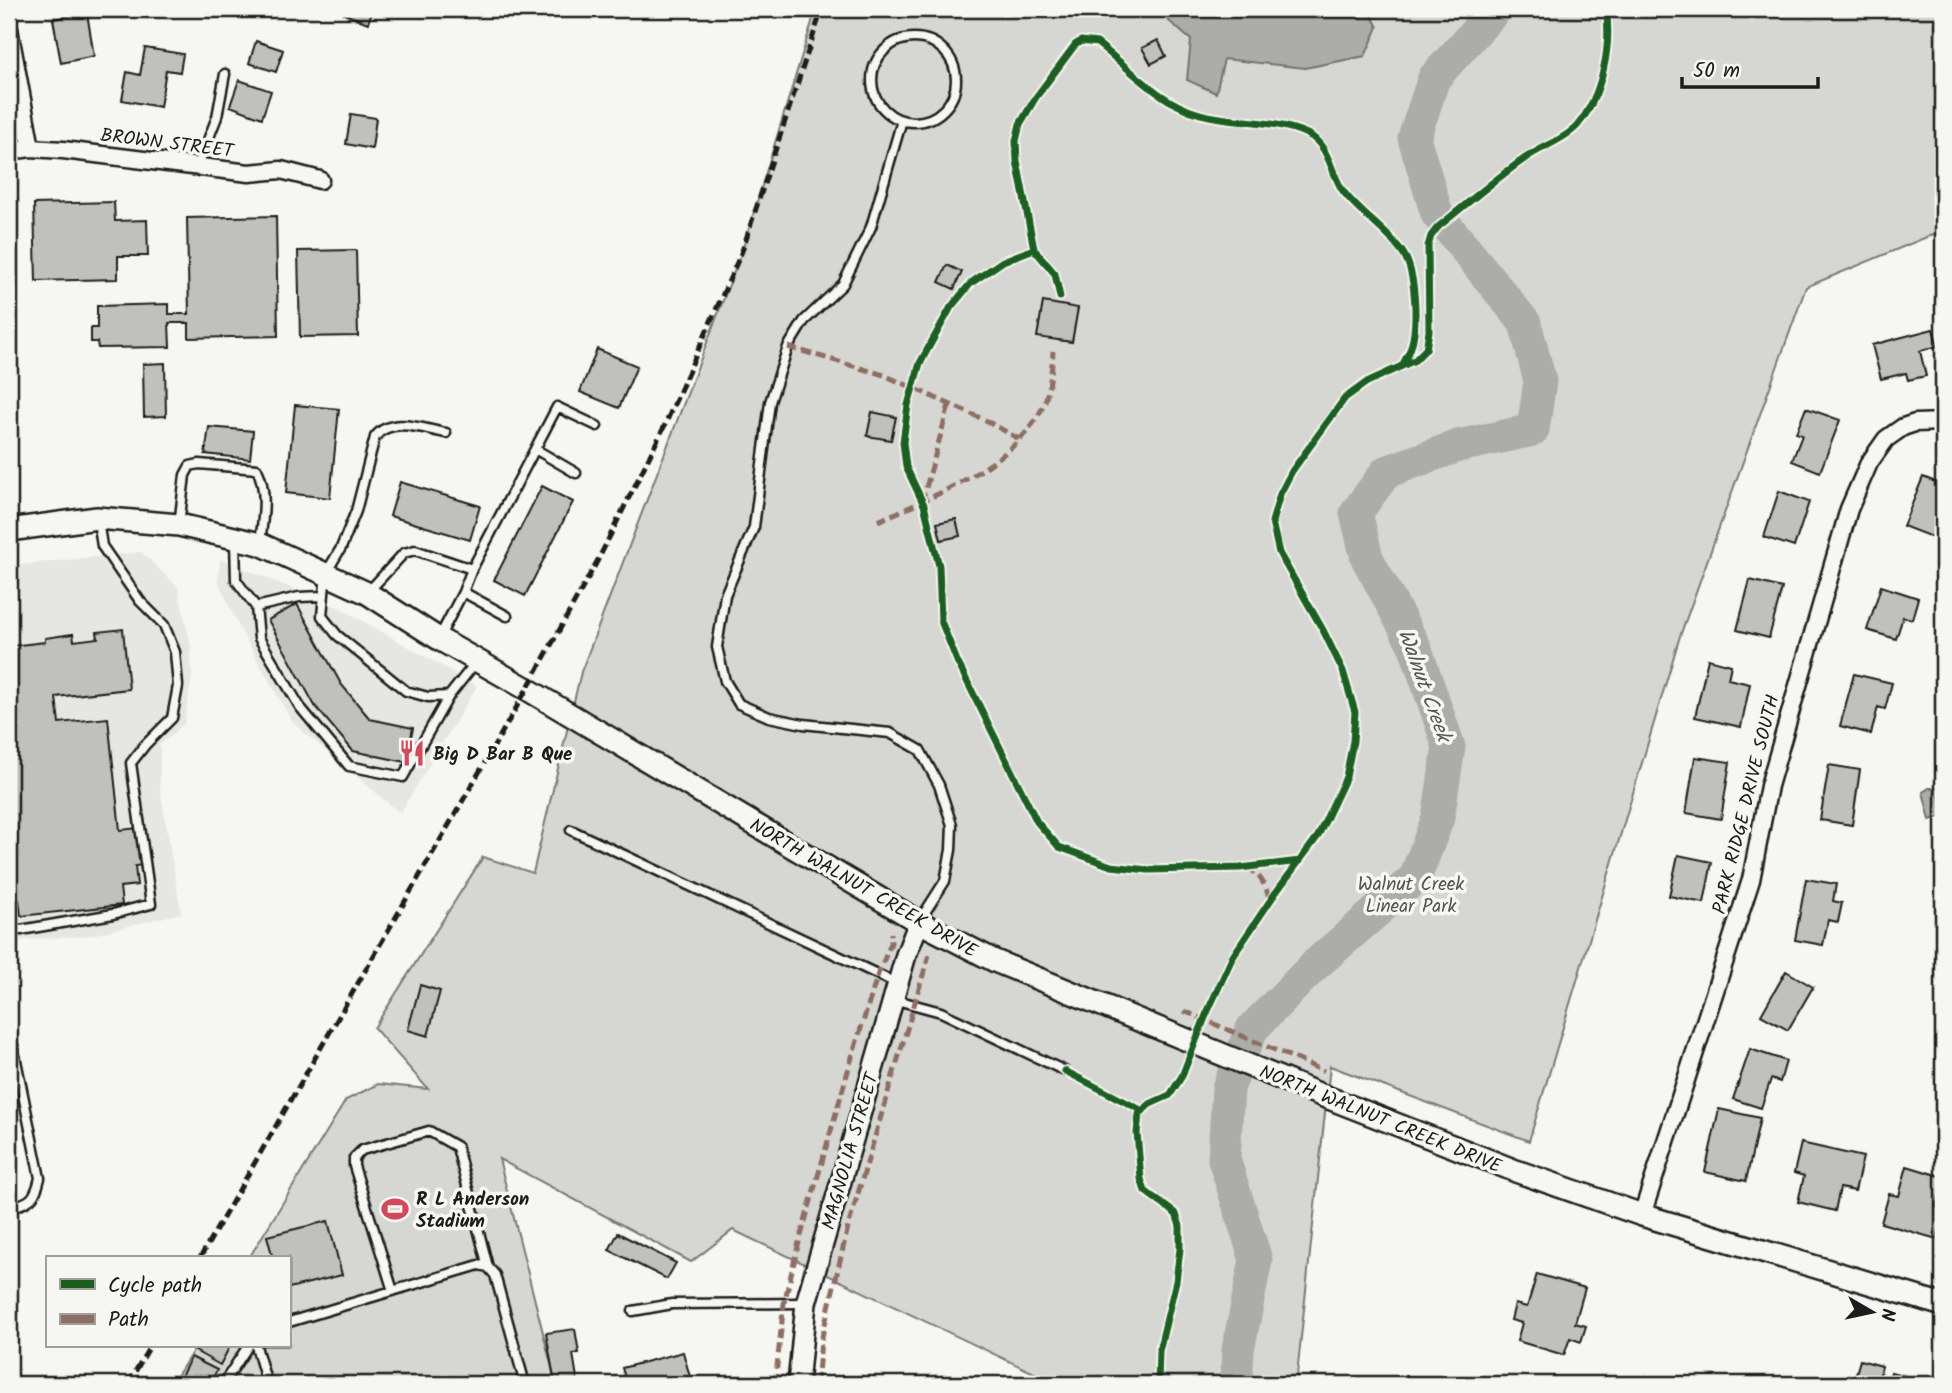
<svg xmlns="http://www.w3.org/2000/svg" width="1952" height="1393" viewBox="0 0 1952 1393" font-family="Kalam,sans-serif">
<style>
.built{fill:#e6e6e2}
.green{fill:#d6d6d2;stroke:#797977;stroke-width:2}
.water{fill:#acaca9;stroke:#727271;stroke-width:2}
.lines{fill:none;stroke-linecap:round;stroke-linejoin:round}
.river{stroke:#acaca9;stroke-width:33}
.building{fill:#c0c0bd;stroke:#1c1c1c;stroke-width:2}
.service-casing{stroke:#1c1c1c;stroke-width:13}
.minor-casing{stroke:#1c1c1c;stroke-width:21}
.tertiary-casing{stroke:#1c1c1c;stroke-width:24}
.secondary-casing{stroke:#1c1c1c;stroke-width:26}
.service{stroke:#f6f6f2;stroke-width:8}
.minor{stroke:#f6f6f2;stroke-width:16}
.tertiary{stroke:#f6f6f2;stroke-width:19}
.secondary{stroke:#f6f6f2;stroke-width:21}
.rail{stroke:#1c1c1c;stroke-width:5;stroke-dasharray:10 5;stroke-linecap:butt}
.quiet{stroke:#8d6e63;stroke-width:5;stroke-dasharray:10 5;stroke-linecap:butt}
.cycleway-casing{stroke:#f6f6f2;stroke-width:11}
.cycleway{stroke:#1b5e20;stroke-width:7}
.labels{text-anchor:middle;stroke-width:7;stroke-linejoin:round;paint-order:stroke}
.street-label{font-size:19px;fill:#1c1c1c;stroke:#f6f6f2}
.poi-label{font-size:19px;font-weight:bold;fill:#1c1c1c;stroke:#f6f6f2;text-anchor:start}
.park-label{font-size:19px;fill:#545453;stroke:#f6f6f2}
.water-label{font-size:21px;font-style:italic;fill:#565654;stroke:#f6f6f2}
</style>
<rect width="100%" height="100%" fill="#f6f6f2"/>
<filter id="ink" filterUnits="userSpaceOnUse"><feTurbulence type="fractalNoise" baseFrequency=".0143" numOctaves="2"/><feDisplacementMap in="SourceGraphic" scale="14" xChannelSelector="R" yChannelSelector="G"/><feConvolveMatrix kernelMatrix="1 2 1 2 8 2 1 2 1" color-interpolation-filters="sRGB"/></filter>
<g filter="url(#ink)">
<path class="built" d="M141,552L178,587L191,647L192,677L184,724L160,745V788L181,913L88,936L9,941V566Z
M220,559L340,608L477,686L400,813L293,723L240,629L218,581Z"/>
<path class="green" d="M816,9H1548L1563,13L1565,9H1943V224L1939,232L1806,287L1679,639L1529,1141L1330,1066L1296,1384H1057L733,1230L691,1262L499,1159L556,1384H172L196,1346H289V1258H249L346,1100L378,1084L428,1089L374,1028L483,857L533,873L581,672L742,251Z"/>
<path class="water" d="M1155,9H1368L1378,27L1365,56L1305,68L1224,59L1216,93L1187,80L1191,40Z
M1929,788H1937L1943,816L1930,820L1923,792Z"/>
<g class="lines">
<path class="river" d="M1236,1384L1238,1350L1256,1260L1224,1159L1228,1088L1252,1029L1315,965L1415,878L1438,818L1449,747L1415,647L1367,558L1356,513L1386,472L1458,446L1533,430L1540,381L1525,323L1437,214L1414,138L1434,78L1496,9"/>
</g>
<path class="building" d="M346,9H373L368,23L344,14Z
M87,13L94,56L61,63L53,19Z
M1158,40L1166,56L1151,64L1142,48Z
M256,41L283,50L276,72L249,63Z
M145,48L183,54L180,72L166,70L160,107L122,100L127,72L140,75Z
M239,80L271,91L262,118L230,106Z
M351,114L376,118L372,149L346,144Z
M114,202L115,221L147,220L148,256H118V279L36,281L34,204Z
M276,216L278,336L189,338V323H169L170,347L98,348L97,342H91V328H97V306L169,304V314H189L187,218Z
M356,250L358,336L300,337L298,251Z
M947,265L962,272L954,289L939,282Z
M1043,302L1078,308L1072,342L1037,337Z
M1933,329L1938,346L1920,351L1926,376L1908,380L1906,373L1881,379L1872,345Z
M597,349L637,366L619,408L580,392Z
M165,363L166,416L144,417L143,364Z
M295,405L339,409L330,498L286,493Z
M1806,408L1840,420L1820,472L1792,461L1802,435L1796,433Z
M872,412L896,417L891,440L867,436Z
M209,427L253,431L250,459L205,454Z
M1923,477L1943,485V533L1937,530L1934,538L1903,526Z
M400,482L480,506L470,540L390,516Z
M542,486L573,502L525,596L494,580Z
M1779,491L1809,502L1794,547L1764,537Z
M956,519L960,536L941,540L937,523Z
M1750,580L1782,588L1769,638L1737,630Z
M1881,586L1918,598L1912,619L1903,617L1896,639L1867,630Z
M297,604L341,684L370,719L413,728L406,762L353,751L315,706L268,620Z
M123,629L129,689L56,697L59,723L108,718L120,830L139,828L143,865L135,866L137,885L120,887L122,905L21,916L19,900H15L9,842V643L11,646L45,642V638L73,634L74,641L98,638L97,632Z
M1708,659L1731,665L1728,679L1750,684L1741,727L1695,717Z
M1854,674L1892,683L1885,709L1878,707L1871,734L1840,726Z
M1695,757L1730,762L1721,819L1686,813Z
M1829,765L1860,770L1852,825L1820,820Z
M1678,855L1712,862L1704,903L1669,896Z
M1806,879L1836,884L1833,901L1842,903L1838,922L1828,920L1823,945L1795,940Z
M1786,971L1813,987L1788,1030L1761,1015Z
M420,985L440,991L428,1036L408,1030Z
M1750,1049L1786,1061L1780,1082L1771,1079L1761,1108L1733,1099Z
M1719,1109L1760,1118L1746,1181L1705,1172Z
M1801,1143L1863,1157L1855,1191L1840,1188L1835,1211L1798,1202L1804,1176L1794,1173Z
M1907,1166L1943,1177L1936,1207L1943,1209L1937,1239L1881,1223L1889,1194L1899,1196Z
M328,1221L342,1275L289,1288V1258H273L267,1236Z
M618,1233L676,1263L667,1279L609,1250Z
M1537,1274L1585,1288L1575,1323L1586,1326L1581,1342L1570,1338L1564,1355L1517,1341L1522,1323L1511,1320L1515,1304L1527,1307Z
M575,1329L579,1353L573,1354L578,1384H555L546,1333Z
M198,1346H230L220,1365L195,1351Z
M683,1352L692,1384H627L622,1368Z
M191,1357L217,1370L210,1384H177Z
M1860,1360L1882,1366L1878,1382L1886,1384H1853Z
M1891,1372L1917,1379L1916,1384H1888Z"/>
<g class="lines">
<g class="service-casing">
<path id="service" d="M872 80a42 42 0 1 1 84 0a42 42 0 1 1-84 0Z
M902,120L871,227L843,284L804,321L788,347L770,402L754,527L725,595L717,647L725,681L739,704L769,717L803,724L890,733L920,750L939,785L952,825L951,850L945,881L920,920
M197,168L217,117L225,74
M446,433C423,429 391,416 375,437L356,511L341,548L326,573L322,616L337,635L406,691L428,697L449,696L476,662
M535,449L576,473
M179,525L185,475L190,466L199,464L257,469C268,492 263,518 260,543
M235,540L236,580L256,607L299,597L323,596
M369,591L404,553L415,550L472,569
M463,592L507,616
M256,607L259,638L300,707L349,766L403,777L449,696
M440,636L463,592L472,569L557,407L597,426
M571,830L898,984
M9,928L21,930L113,914L151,904L131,763L145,745L172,718L178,686L175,652L164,625L140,601L102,546L98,521
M893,999L941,1012L1065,1071
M9,1026L40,1178C35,1200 30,1202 9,1208
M393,1291L354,1166V1158L362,1150L429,1131L457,1147L488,1267
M633,1311L672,1304L806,1303
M289,1322L479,1265L488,1267L495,1275L525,1384
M256,1346L267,1384
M223,1384L248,1346"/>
</g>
<g class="minor-casing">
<path id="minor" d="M9,29L31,148
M9,151L31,148L63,150L249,173L281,170L320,180
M1642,1215L1751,880L1769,786L1849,509L1869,463L1886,439L1903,427L1915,423L1943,422"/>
</g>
<g class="tertiary-casing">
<path id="tertiary" d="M798,1384L806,1303L906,955L919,922"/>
</g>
<g class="secondary-casing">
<path id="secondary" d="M9,530L97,518L179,525L260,544L367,593L439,639L527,689L919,922L995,961L1316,1093L1516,1171L1642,1215L1943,1305"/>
</g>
<use href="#service" class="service"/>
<use href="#minor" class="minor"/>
<use href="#tertiary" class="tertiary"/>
<use href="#secondary" class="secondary"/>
<path class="rail" d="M200,1258L527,689L599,558L664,427L742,251L822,9
M128,1384L150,1346"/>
<path class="quiet" d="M788,347L884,375L985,420L1019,439
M922,502L949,405
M878,521C933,497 1019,463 1044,404C1050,388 1052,368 1053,351
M1247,867C1261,875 1265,885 1270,900
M1184,1011L1324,1071
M775,1384L784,1303L798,1246L852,1057L878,974L891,943V933
M817,1384L821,1341L848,1227L929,955"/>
<g class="cycleway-casing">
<path id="cycleway" d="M1034,249L1003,261L971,283L951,307L920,363L908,405L903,442L906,467L924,505L939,566L941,621L957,661L1037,822L1059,847L1111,866L1148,870L1240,868L1300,861
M1060,297L1055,274L1034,249L1017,161L1016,141L1020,124L1036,97L1075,45L1081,41L1097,43C1128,67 1159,102 1197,113C1232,124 1273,118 1307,134C1329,144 1331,174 1343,191C1360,214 1387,230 1403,253C1416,272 1418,324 1411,347C1409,353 1405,360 1402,366
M1065,1071L1143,1111
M1158,1384L1159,1351L1176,1281L1180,1249V1226L1176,1214L1145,1191L1141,1179L1137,1133L1139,1114L1150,1104L1170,1095L1182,1076L1206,1015L1233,956L1274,895L1318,836L1346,777L1353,741L1355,712L1343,671L1323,630L1279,553L1272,522L1280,494L1292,471L1345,398L1367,382L1415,360L1426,349L1429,331L1428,246L1431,236L1438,227C1467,204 1496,178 1527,157C1542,147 1565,139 1577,126C1602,96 1612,47 1606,9"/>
</g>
<use href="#cycleway" class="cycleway"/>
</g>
</g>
<defs>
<g id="restaurant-bare" transform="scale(2.1)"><path d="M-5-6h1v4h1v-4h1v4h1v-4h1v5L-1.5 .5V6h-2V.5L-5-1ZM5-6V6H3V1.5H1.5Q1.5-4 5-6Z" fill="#d1495b" stroke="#f6f6f2" stroke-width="2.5" paint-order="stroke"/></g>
<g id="stadium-bare" transform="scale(2.1)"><path d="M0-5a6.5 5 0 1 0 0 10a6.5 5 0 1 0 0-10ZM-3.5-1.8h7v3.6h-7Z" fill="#d1495b" stroke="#f6f6f2" stroke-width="2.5" paint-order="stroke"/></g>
</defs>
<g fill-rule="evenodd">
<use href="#restaurant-bare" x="412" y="753"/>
<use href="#stadium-bare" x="395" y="1209"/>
</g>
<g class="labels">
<g class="street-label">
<text transform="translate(167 142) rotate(7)" y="7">BROWN STREET</text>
<text transform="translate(1745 804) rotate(-76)" y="7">PARK RIDGE DRIVE SOUTH</text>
<text transform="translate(864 887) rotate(30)" y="7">NORTH WALNUT CREEK DRIVE</text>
<text transform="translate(1381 1118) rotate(22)" y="7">NORTH WALNUT CREEK DRIVE</text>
<text transform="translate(849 1151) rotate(-74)" y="7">MAGNOLIA STREET</text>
</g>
<g class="poi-label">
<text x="433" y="760">Big D Bar B Que</text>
<text x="416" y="1205">R L Anderson<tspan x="416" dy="22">Stadium</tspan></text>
</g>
<g class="park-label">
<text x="1411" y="890">Walnut Creek<tspan x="1411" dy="22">Linear Park</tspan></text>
</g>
<g class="water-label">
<text transform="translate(1425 685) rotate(70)" y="7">Walnut Creek</text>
</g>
</g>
<rect width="1952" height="1393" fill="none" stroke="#f6f6f2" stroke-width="35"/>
<rect x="18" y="18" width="1917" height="1358" fill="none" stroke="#1c1c1c" stroke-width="2.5" filter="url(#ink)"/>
<rect x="46" y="1256" width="245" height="91" fill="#f6f6f2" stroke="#9f9f9c" stroke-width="2"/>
<rect x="60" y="1279" width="35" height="10" fill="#1b5e20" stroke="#9f9f9c" stroke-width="2"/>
<text x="108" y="1292" font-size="21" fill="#1c1c1c">Cycle path</text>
<rect x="60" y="1314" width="35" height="10" fill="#8d6e63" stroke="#9f9f9c" stroke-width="2"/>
<text x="108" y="1326" font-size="21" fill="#1c1c1c">Path</text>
<g transform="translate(1872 1312) rotate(99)" stroke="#f6f6f2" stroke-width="5" paint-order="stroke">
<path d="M0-5L12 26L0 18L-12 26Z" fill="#1c1c1c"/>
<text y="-10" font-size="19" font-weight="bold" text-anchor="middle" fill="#1c1c1c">N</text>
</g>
<path d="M1682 77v10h136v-10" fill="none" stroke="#1c1c1c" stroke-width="3.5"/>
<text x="1693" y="77" font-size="21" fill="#1c1c1c" stroke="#f6f6f2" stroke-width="5" paint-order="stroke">50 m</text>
</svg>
